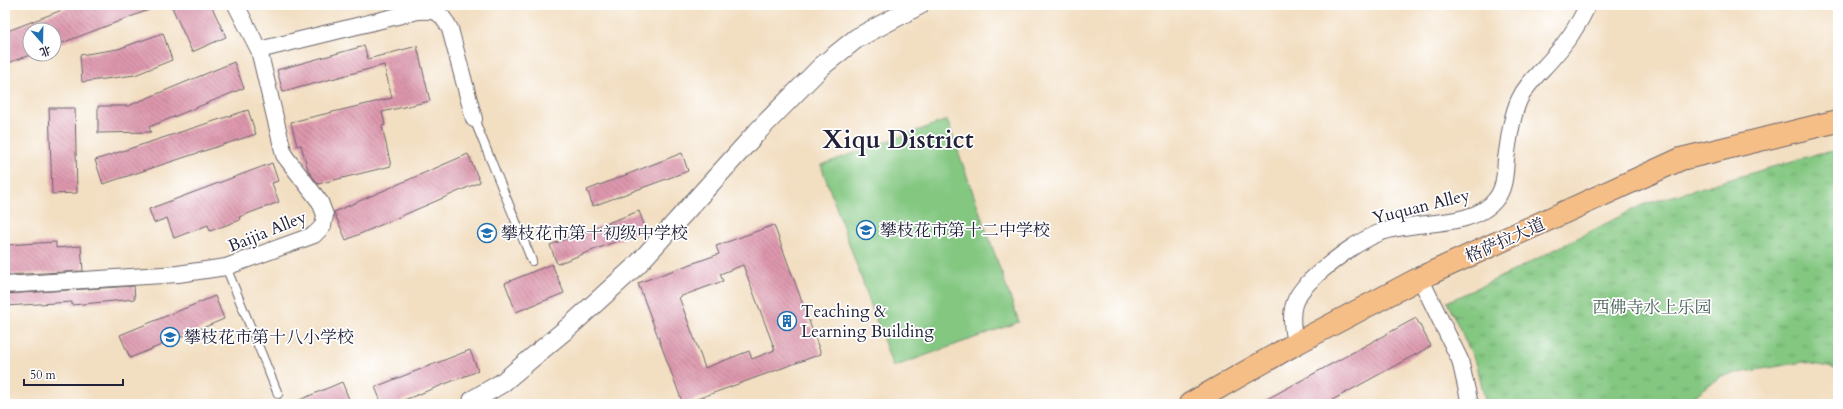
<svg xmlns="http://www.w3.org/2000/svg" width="1843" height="409" viewBox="0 0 1843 409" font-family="Cardo,'Noto Serif SC',serif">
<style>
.grass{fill:url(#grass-tufts);stroke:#52745e}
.garden{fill:#83c781;stroke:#52745e}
.building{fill:url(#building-back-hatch);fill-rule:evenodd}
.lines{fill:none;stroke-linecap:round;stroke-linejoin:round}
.service-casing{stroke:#6b646a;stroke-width:10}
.minor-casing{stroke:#6b646a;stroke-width:18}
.tertiary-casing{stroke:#6b646a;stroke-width:21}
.primary-casing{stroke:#6b646a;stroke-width:24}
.service{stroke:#fff;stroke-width:8}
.minor{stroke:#fff;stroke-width:16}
.tertiary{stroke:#fff;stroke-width:19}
.primary{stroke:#f6be87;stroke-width:22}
.labels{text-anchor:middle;stroke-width:3.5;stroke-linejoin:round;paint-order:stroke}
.street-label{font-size:17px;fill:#22223b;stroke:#fff}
.poi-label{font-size:17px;fill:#22223b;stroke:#fff;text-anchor:start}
.park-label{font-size:17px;fill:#445c54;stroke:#fff}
.town-label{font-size:25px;font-weight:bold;fill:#22223b;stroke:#fff}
</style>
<defs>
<pattern id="grass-tufts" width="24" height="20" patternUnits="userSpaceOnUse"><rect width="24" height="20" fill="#83c781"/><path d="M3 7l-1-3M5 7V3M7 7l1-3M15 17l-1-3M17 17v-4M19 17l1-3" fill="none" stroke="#6ba16b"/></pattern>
<pattern id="building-back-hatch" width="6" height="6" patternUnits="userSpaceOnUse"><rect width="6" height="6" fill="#dd97ad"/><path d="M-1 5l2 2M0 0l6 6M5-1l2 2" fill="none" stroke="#b37b8e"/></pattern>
</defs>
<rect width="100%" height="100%" fill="#fff"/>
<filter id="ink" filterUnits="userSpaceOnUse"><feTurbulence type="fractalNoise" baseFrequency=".025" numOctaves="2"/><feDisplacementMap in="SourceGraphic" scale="8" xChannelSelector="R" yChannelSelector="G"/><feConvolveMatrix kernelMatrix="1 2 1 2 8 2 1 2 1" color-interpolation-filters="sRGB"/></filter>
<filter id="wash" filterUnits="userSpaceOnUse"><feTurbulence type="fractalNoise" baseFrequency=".012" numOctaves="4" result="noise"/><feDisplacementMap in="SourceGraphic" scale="16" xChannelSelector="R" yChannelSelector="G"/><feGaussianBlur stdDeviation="0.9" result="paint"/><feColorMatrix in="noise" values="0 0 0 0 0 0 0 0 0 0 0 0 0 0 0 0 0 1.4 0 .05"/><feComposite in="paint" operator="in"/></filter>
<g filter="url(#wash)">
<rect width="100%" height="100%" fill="#f2dec1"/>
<path class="grass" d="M1838,151V369L1803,362L1721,376L1684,404H1486L1477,365L1447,302L1507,274L1642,205L1820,153Z"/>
<path class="garden" d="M947,120L1019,322L893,367L821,165Z"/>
<g id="blocks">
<path class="building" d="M75,5L159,6L54,46V30H30V55L5,64V32Z
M171,5H211L226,37L192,52Z
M163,33L172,60L135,75L82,82L80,55L118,49Z
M364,46L368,59L417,46L430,101L382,112L385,125L382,126L391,166L318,184L308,170L301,145L297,146L291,122L392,98L384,65L283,92L277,70Z
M234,62L244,88L149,127L151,132L98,133V106H128Z
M49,108H75L77,193L52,194Z
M248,110L256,134L103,184L95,160Z
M682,153L688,171L593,206L587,190Z
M468,154L480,182L346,240L334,212Z
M272,163L278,181L272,183L279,202L239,217L240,220L210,231L208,225L174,238L167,218L154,223L149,209Z
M639,211L646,230L557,264L550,245Z
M774,225L821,354L683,404L638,283L719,254L716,246ZM743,265L775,350L752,359L749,351L705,368L679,297L723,281L720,274Z
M56,242V248L81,246L83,271L5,275V245Z
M552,264L564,293L516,312L505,283Z
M134,286L135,299L72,305V302L5,306V294Z
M215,296L224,319L130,358L120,335Z
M1416,318L1431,346L1325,404H1258Z
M470,350L478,371L394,404H382L375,387Z
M342,382L351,404H290Z"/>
</g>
</g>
<g filter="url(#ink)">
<use href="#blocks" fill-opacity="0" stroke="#6b646a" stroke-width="1"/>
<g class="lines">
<g class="service-casing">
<path id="service" d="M474,119L532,261
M226,267L278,394"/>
</g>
<g class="minor-casing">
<path id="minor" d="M259,50L418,11C437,10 441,12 450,29L474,119
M1420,278L1460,360L1470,404
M5,285L178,274L226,267L314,235L323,226L325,215L320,202L284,155L259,50L236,5
M1295,344C1288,307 1292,296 1321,271C1339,256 1357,242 1379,233C1412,219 1473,230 1496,199C1505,188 1505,172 1506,159C1509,140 1511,118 1519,100C1526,85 1538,74 1549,62C1565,45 1578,26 1588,5"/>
</g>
<g class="tertiary-casing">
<path id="tertiary" d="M473,400L502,383L570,326L638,264L758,131L822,66L857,38L919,5"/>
</g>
<g class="primary-casing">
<path id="primary" d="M1190,404L1295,344L1420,278L1681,159L1838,121"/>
</g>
<use href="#service" class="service"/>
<use href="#minor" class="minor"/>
<use href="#tertiary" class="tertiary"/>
<use href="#primary" class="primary"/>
</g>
</g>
<defs>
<g id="school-ring" transform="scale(1)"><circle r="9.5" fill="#fff" stroke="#1f6fb2" stroke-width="1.5"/><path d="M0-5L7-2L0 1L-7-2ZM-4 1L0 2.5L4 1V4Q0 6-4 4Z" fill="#1f6fb2"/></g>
<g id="building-ring" transform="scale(1)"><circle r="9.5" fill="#fff" stroke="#1f6fb2" stroke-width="1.5"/><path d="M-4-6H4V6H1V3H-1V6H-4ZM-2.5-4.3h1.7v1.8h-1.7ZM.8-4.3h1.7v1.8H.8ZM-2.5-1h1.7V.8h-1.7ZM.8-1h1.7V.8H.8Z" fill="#1f6fb2"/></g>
</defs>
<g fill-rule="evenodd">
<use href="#school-ring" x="866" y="230"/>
<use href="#school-ring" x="487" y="233"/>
<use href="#building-ring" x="787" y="321"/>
<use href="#school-ring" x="170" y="337"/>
</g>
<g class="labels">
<g class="street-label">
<text transform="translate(1421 206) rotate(-14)" y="6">Yuquan Alley</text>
<text transform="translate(267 231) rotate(-22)" y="6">Baijia Alley</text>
<text transform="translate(1505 240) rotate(-24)" y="6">格萨拉大道</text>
</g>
<g class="poi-label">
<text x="880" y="236">攀枝花市第十二中学校</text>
<text x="501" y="239">攀枝花市第十初级中学校</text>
<text x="801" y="317">Teaching &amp;<tspan x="801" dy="20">Learning Building</tspan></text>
<text x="184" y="343">攀枝花市第十八小学校</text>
</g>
<g class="park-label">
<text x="1652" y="313">西佛寺水上乐园</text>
</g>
<g class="town-label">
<text x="898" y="148">Xiqu District</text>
</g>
</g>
<rect width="1843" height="409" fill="none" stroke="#fff" stroke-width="20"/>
<g transform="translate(42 42) rotate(160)"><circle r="19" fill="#ffffff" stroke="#a7a7b1"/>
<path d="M0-3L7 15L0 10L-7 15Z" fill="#1f6fb2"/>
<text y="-6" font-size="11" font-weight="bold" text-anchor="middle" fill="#22223b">北</text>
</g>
<path d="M24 379v6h99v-6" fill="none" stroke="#22223b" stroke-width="2"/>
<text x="30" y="379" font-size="12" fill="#22223b" stroke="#ffffff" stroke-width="3" paint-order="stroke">50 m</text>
</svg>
